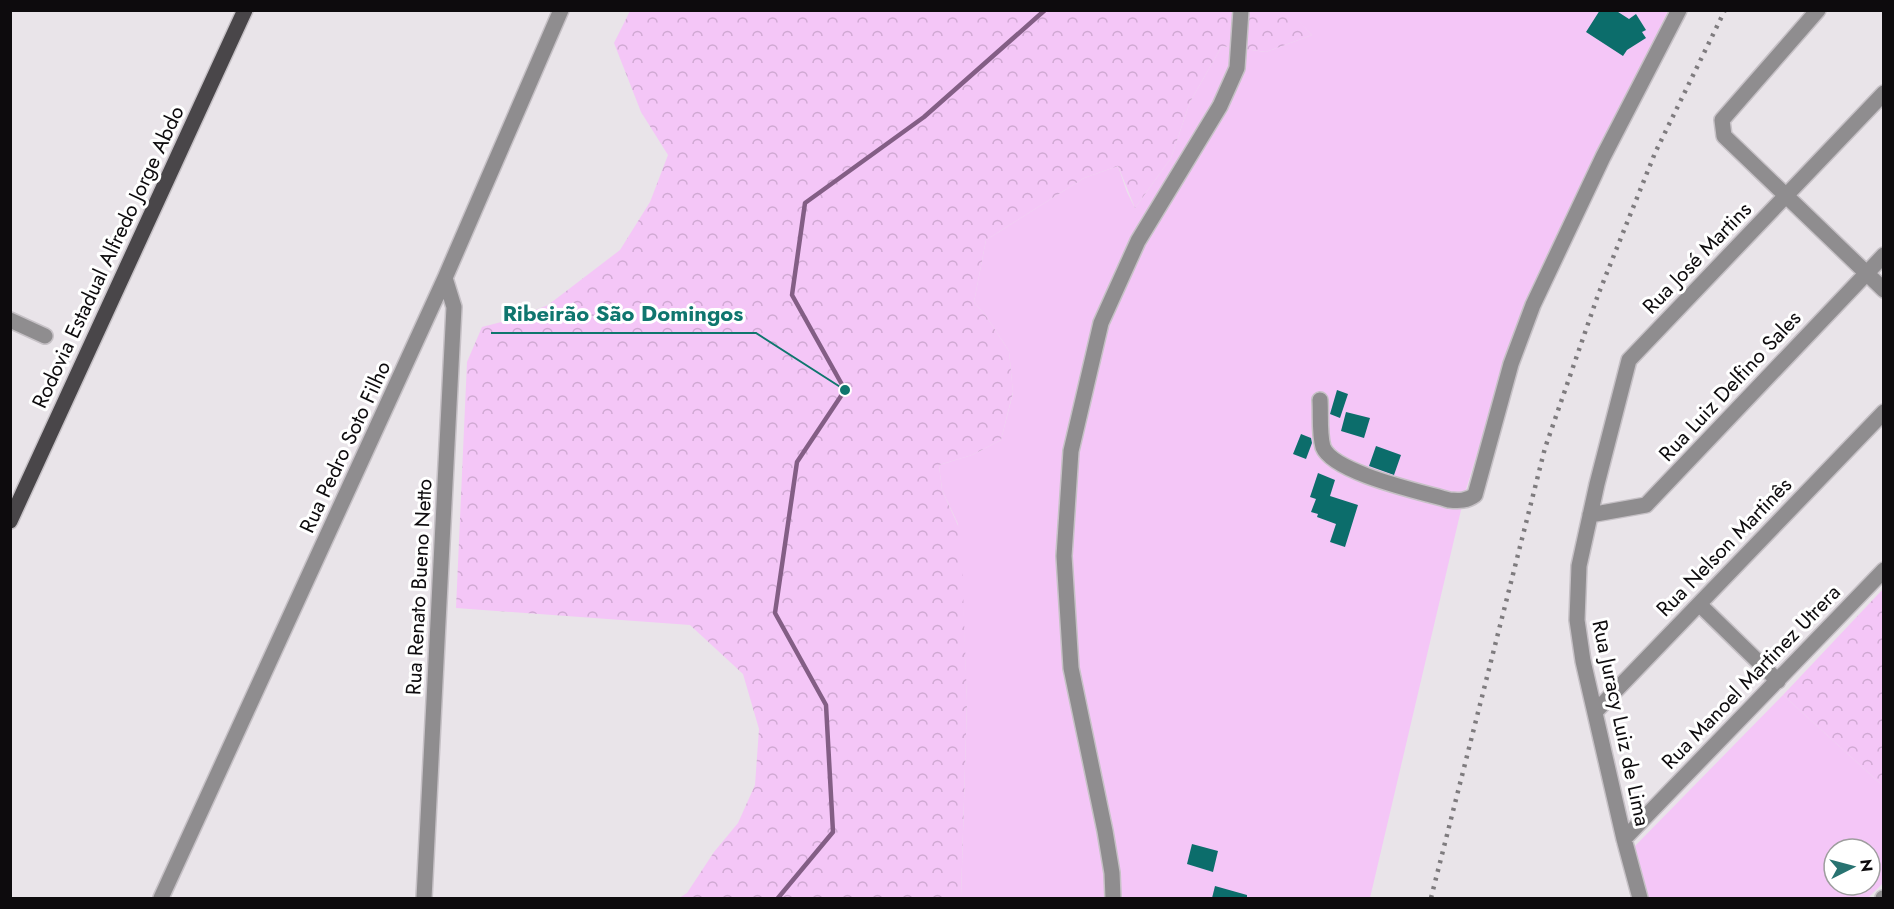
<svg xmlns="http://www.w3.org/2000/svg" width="1894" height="909" viewBox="0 0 1894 909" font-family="Jost,sans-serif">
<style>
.grass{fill:#f4c6f7;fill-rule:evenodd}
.forest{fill:url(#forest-crowns)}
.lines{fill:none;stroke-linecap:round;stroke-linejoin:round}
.stream{stroke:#835e85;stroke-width:4.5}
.building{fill:#0c6d6b}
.minor-casing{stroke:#c6c1c6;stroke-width:18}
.major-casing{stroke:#c6c1c6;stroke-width:18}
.minor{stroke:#8f8d8f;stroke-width:15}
.major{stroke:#494649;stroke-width:15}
.rail{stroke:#7e7b7e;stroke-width:4.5;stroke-dasharray:3 6;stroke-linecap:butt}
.labels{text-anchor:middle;stroke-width:6;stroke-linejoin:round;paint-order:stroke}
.street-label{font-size:21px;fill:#0d0b0d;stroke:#fff}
.leader{fill:none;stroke:#0f766e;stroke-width:2}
.callout-dot{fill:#0f766e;stroke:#fff;stroke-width:2}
.callout-label{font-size:22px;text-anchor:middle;font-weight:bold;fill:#0f766e;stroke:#fff;stroke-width:6;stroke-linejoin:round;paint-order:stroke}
</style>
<defs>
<pattern id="forest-crowns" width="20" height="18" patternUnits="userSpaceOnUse" patternTransform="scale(1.5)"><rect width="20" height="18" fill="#f4c6f7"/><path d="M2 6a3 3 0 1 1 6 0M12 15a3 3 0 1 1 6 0" fill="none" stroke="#d0a9d3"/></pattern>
</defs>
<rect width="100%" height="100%" fill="#e9e4e9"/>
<path class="grass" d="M1289,11H1668L1519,318L1465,493L1370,898H961L967,703L963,607L958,524L942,490L939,465L972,455L1001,440L1013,393L1009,351L986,316L974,302L986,240L1084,178L1118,166L1127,192L1135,208L1171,158L1190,102L1222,46L1266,52L1312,35Z
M1783,695L1883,786V883L1868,898H1647L1634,847ZM1834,849H1870V885H1834Z"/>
<path class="forest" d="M1289,10L1312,35L1266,52L1222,46L1190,102L1171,158L1135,208L1118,166L1084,178L986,240L974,302L986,316L1009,351L1013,392L1001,440L972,455L939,465L942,490L961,532L967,702L961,898H679L687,893L714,852L738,823L755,785L759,729L743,674L690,625L456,608L467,362L482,327L513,319L548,305L620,250L650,202L668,155L641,112L614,43L630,11Z
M1883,589V786L1783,695Z"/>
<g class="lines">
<path class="stream" d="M778,898L833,832L826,705L775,613L797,462L845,390L792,295L805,203L924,117L1045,10"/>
</g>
<path class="building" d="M1600,10H1615L1629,19L1636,14L1646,30L1642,32L1646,38L1627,50L1623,56L1586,32Z
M1337,390L1348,394L1340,418L1330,414Z
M1346,412L1370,418L1364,438L1341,431Z
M1301,434L1311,438L1312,443L1306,459L1293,454Z
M1376,446L1401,455L1394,475L1369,466Z
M1318,473L1335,480L1330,496L1358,505L1345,547L1330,542L1336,524L1317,517L1318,514L1311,512L1316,499L1310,497Z
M1192,844L1218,851L1213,872L1187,864Z
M1215,886L1247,895V898H1212Z"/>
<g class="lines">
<g class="minor-casing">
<path id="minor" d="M1818,10L1722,120L1724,136L1884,290
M10,320L45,336
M1320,400C1321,415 1319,433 1323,447C1333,473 1422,492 1449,500C1459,501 1467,501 1475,495L1511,364L1533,305L1603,157L1679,10
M1590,515L1646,505L1884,255
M1699,604L1778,681
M1595,712L1884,412
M1624,839L1884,570
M161,898L445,278L561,10
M424,898L454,307L445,278
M1113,898L1112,873L1105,831L1071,668L1064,556L1071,451L1101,323L1138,241L1220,106L1237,68L1241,10
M1640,898L1624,839L1583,661L1577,620L1579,566L1597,484L1629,360L1884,93
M1883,898H1884"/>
</g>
<g class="major-casing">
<path id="major" d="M10,521L245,10"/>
</g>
<use href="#minor" class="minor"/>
<use href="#major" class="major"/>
<path class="rail" d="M1431,898L1545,448L1598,295L1655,153L1725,10"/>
</g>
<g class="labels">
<g class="street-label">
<text transform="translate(108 257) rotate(-65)" y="7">Rodovia Estadual Alfredo Jorge Abdo</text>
<text transform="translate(1697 258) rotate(-46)" y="7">Rua José Martins</text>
<text transform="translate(1730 386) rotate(-47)" y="7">Rua Luiz Delfino Sales</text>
<text transform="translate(345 447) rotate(-65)" y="7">Rua Pedro Soto Filho</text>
<text transform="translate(1724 547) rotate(-46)" y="7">Rua Nelson Martinês</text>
<text transform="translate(419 587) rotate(-87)" y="7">Rua Renato Bueno Netto</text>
<text transform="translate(1751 677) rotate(-46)" y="7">Rua Manoel Martinez Utrera</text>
<text transform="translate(1621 723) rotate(78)" y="7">Rua Juracy Luiz de Lima</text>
</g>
</g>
<path class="leader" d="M845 390L756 333H491"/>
<circle class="callout-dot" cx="845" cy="390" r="6"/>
<g class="callout-label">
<text x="623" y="321">Ribeirão São Domingos</text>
</g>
<rect width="1894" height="909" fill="none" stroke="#0d0b0d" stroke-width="24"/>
<g transform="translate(1852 867) rotate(84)"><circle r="28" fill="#ffffff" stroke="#9e9d9e" stroke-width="1.5"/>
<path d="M0-4.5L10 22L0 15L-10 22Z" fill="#287371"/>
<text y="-9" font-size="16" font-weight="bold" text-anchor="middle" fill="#0d0b0d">N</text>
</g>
</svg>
